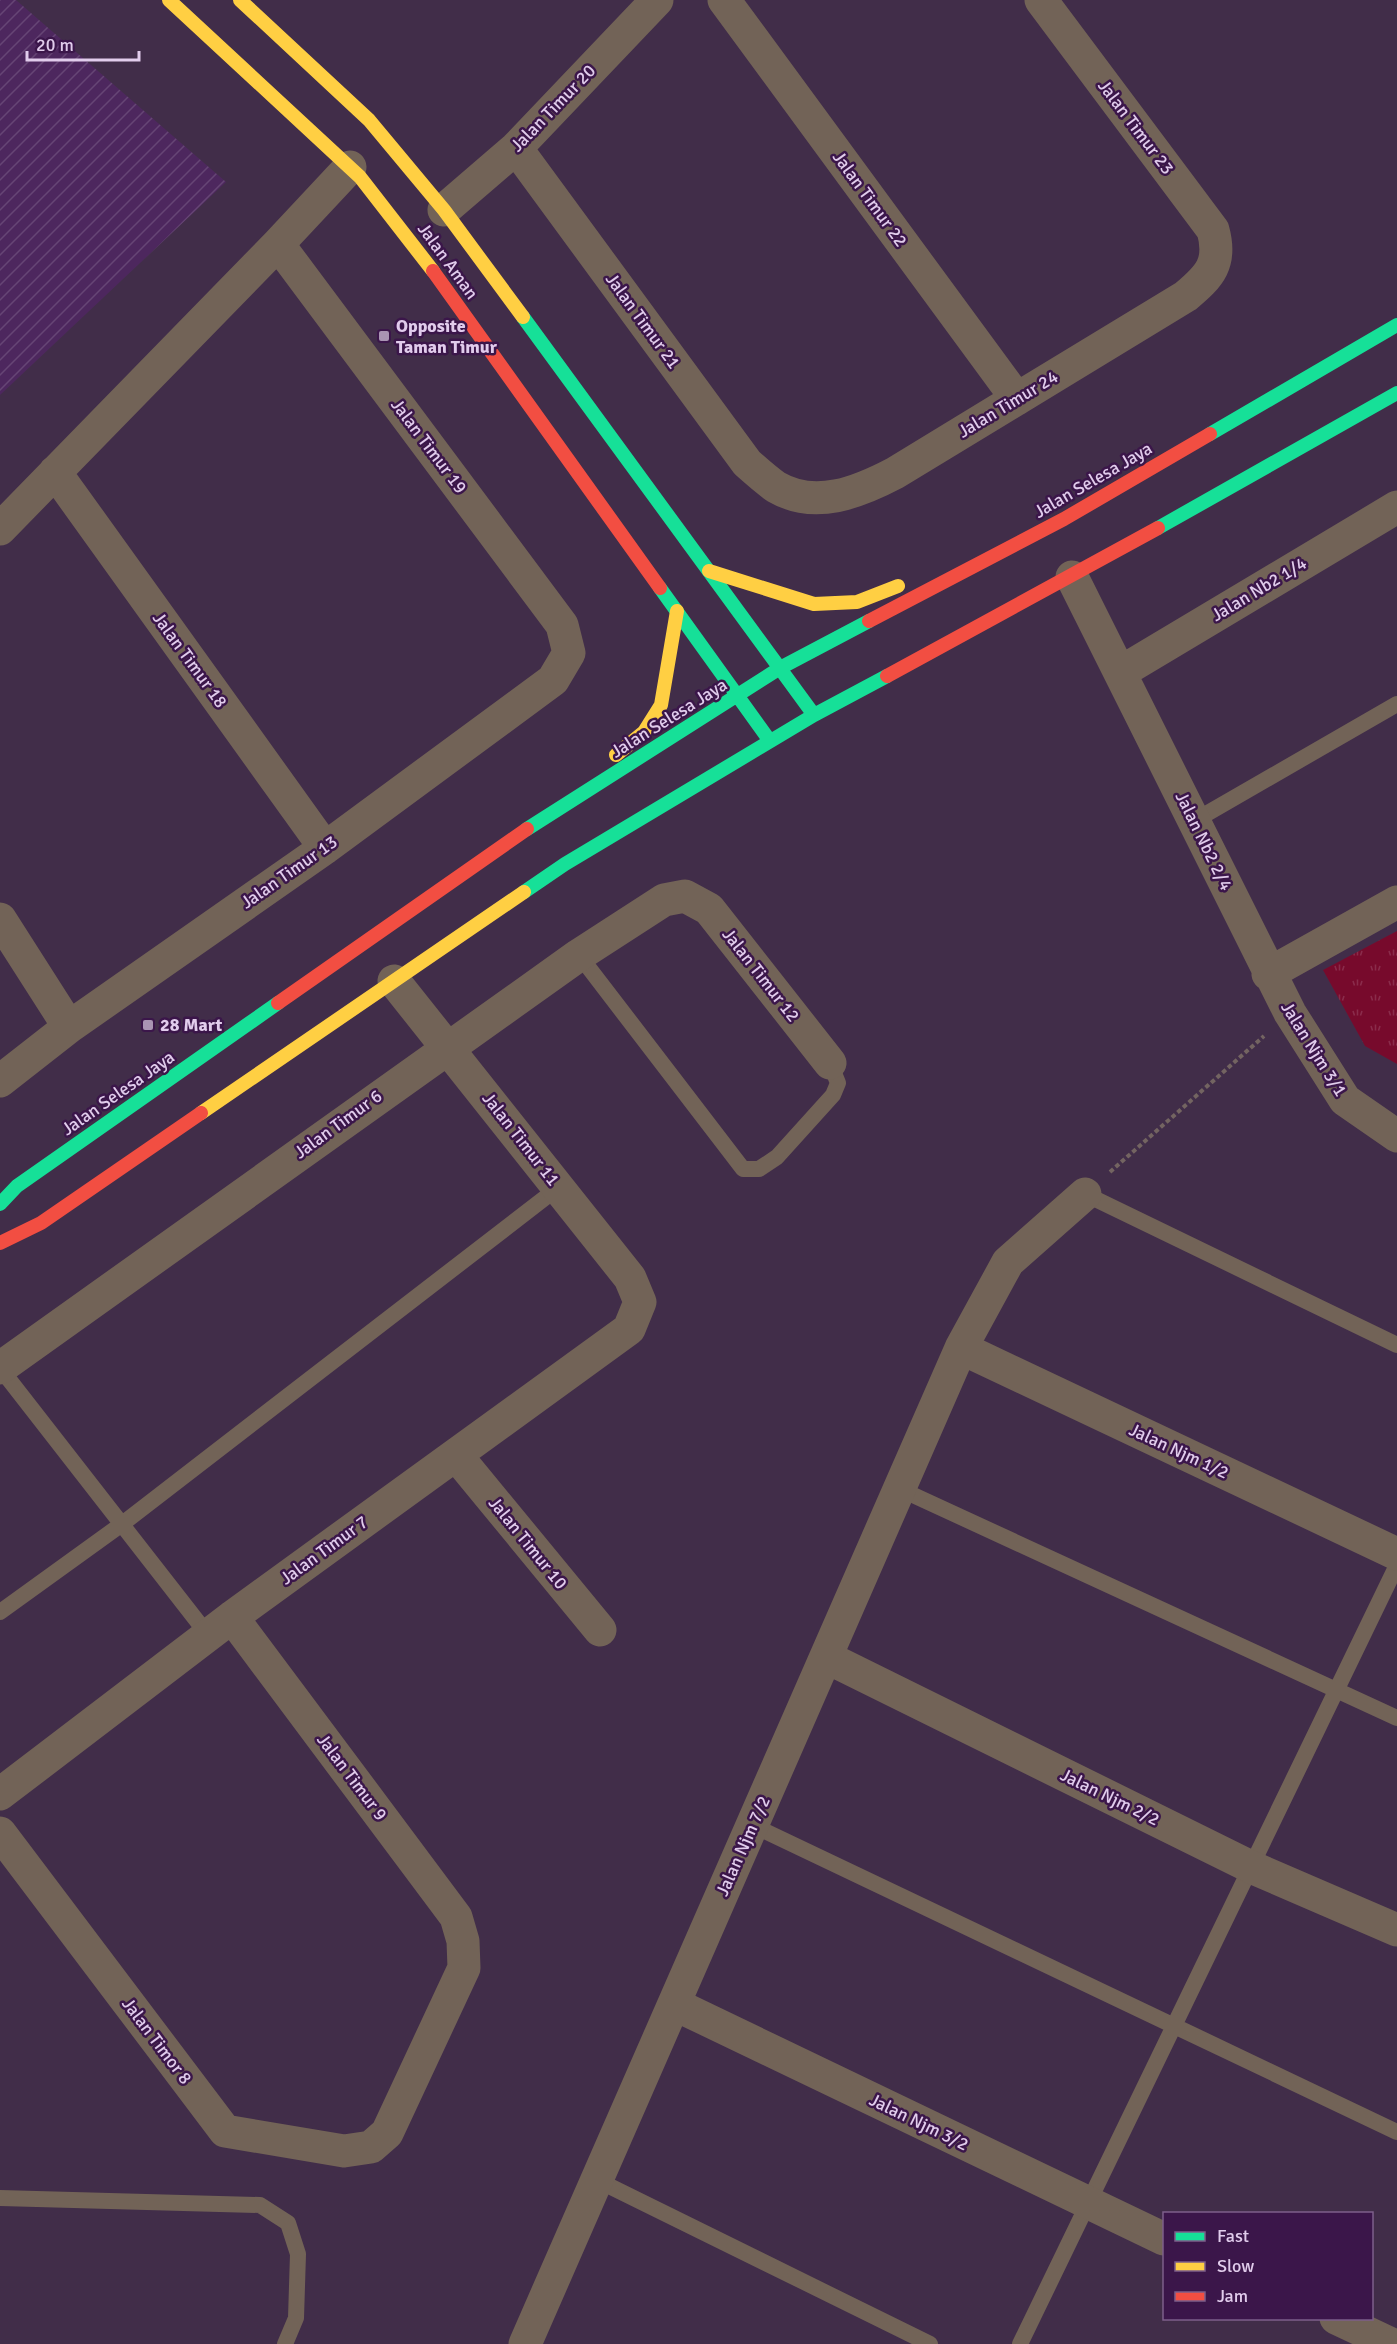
<svg xmlns="http://www.w3.org/2000/svg" width="1397" height="2344" viewBox="0 0 1397 2344" font-family="Signika,sans-serif">
<style>
.industrial{fill:url(#industrial-furrows)}
.grass{fill:url(#grass-tufts)}
.lines{fill:none;stroke-linecap:round;stroke-linejoin:round}
.path{stroke:#736461;stroke-width:4;stroke-dasharray:4.5 3;stroke-linecap:butt}
.lane{stroke:#726357;stroke-width:16}
.street{stroke:#726357;stroke-width:33}
.fast{stroke:#16e098;stroke-width:14}
.slow{stroke:#ffcf43;stroke-width:14}
.jam{stroke:#f24e42;stroke-width:14}
.poi-dot{fill:#a994b3;stroke:#3b164a;stroke-width:2}
.labels{text-anchor:middle;stroke-width:5;stroke-linejoin:round;paint-order:stroke}
.street-label{font-size:18px;fill:#e1ccec;stroke:#3b164a}
.poi-label{font-size:18px;font-weight:bold;fill:#e1ccec;stroke:#3b164a;text-anchor:start}
</style>
<defs>
<pattern id="industrial-furrows" width="10" height="10" patternUnits="userSpaceOnUse" patternTransform="scale(1.5)"><rect width="10" height="10" fill="#4d275e"/><path d="M-1 1l2-2M0 10L10 0M9 11l2-2" fill="none" stroke="#664575"/></pattern>
<pattern id="grass-tufts" width="24" height="20" patternUnits="userSpaceOnUse" patternTransform="scale(1.5)"><rect width="24" height="20" fill="#770a2c"/><path d="M3 7l-1-3M5 7V3M7 7l1-3M15 17l-1-3M17 17v-4M19 17l1-3" fill="none" stroke="#8a2c4b"/></pattern>
</defs>
<rect width="100%" height="100%" fill="#412d49"/>
<path class="industrial" d="M0,0H16L226,182L0,395Z"/>
<path class="grass" d="M1397,931V1064L1365,1046L1323,970Z"/>
<g class="lines">
<path class="path" d="M1110,1172L1264,1036"/>
<path class="lane" d="M1194,821L1397,704
M579,955L743,1169H759L777,1157L833,1095L838,1083L830,1063
M1085,1194L1397,1345
M0,1368L208,1635
M900,1489L1397,1718
M0,1612L122,1524L559,1187
M752,1825L1397,2132
M597,2180L930,2344
M0,2198L260,2205L288,2223L298,2254L296,2318L285,2344
M1020,2344L1397,1565"/>
<path class="street" d="M724,0L1017,399
M516,148L747,463C756,471 766,480 776,487C815,510 859,492 895,473L1186,296C1210,276 1222,263 1213,230L1041,0
M444,210L516,148L657,0
M55,472L325,848
M0,529L278,244L350,167
M1072,577L1290,1013L1345,1100L1397,1136
M1121,672L1397,507
M0,919L69,1027
M1268,974L1397,902
M0,1081L69,1027L325,848L553,680L569,653L562,625L278,244
M961,1348L1397,1554
M0,1368L579,955L664,900L685,896L709,909L830,1063
M456,1455L600,1630
M826,1657L1251,1867L1397,1930
M0,1794L232,1617L629,1329L640,1302L630,1278L394,981
M0,1833L225,2131L344,2151L371,2147L387,2133L464,1968L463,1941L456,1917L232,1617
M674,2004L1164,2239
M1336,2318L1391,2344
M525,2344L961,1348L1008,1262L1085,1194"/>
<path class="fast" d="M523,317L814,715
M1210,434L1397,325
M1158,528L1397,393
M660,588L770,741
M527,829L780,668L869,621
M524,892L565,864L814,715L887,676
M0,1204L17,1186L278,1003"/>
<path class="slow" d="M169,0L360,177L433,271
M240,0L369,120L444,210L523,317
M709,571L814,604L857,602L898,586
M616,755L644,732L661,705L677,611
M201,1113L524,892"/>
<path class="jam" d="M433,271L660,588
M869,621L1064,519L1210,434
M887,676L1158,528
M278,1003L527,829
M0,1243L41,1223L201,1113"/>
</g>
<g class="poi-dot">
<rect x="378" y="330" width="12" height="12" rx="3"/>
<rect x="142" y="1019" width="12" height="12" rx="3"/>
</g>
<g class="labels">
<g class="street-label">
<text transform="translate(553 108) rotate(-46)" y="6">Jalan Timur 20</text>
<text transform="translate(1136 127) rotate(53)" y="6">Jalan Timur 23</text>
<text transform="translate(870 199) rotate(54)" y="6">Jalan Timur 22</text>
<text transform="translate(448 261) rotate(54)" y="6">Jalan Aman</text>
<text transform="translate(643 321) rotate(54)" y="6">Jalan Timur 21</text>
<text transform="translate(1008 404) rotate(-31)" y="6">Jalan Timur 24</text>
<text transform="translate(429 446) rotate(53)" y="6">Jalan Timur 19</text>
<text transform="translate(1093 480) rotate(-30)" y="6">Jalan Selesa Jaya</text>
<text transform="translate(1259 589) rotate(-31)" y="6">Jalan Nb2 1/4</text>
<text transform="translate(190 660) rotate(54)" y="6">Jalan Timur 18</text>
<text transform="translate(669 718) rotate(-32)" y="6">Jalan Selesa Jaya</text>
<text transform="translate(1204 841) rotate(64)" y="6">Jalan Nb2 2/4</text>
<text transform="translate(289 872) rotate(-35)" y="6">Jalan Timur 13</text>
<text transform="translate(761 975) rotate(52)" y="6">Jalan Timur 12</text>
<text transform="translate(1314 1049) rotate(58)" y="6">Jalan Njm 3/1</text>
<text transform="translate(118 1093) rotate(-35)" y="6">Jalan Selesa Jaya</text>
<text transform="translate(338 1124) rotate(-36)" y="6">Jalan Timur 6</text>
<text transform="translate(521 1139) rotate(52)" y="6">Jalan Timur 11</text>
<text transform="translate(1179 1451) rotate(25)" y="6">Jalan Njm 1/2</text>
<text transform="translate(528 1543) rotate(51)" y="6">Jalan Timur 10</text>
<text transform="translate(324 1550) rotate(-36)" y="6">Jalan Timur 7</text>
<text transform="translate(352 1777) rotate(53)" y="6">Jalan Timur 9</text>
<text transform="translate(1110 1797) rotate(26)" y="6">Jalan Njm 2/2</text>
<text transform="translate(743 1846) rotate(-66)" y="6">Jalan Njm 7/2</text>
<text transform="translate(157 2041) rotate(53)" y="6">Jalan Timor 8</text>
<text transform="translate(919 2122) rotate(26)" y="6">Jalan Njm 3/2</text>
</g>
<g class="poi-label">
<text x="396" y="332">Opposite<tspan x="396" dy="21">Taman Timur</tspan></text>
<text x="160" y="1031">28 Mart</text>
</g>
</g>
<rect x="1163" y="2212" width="210" height="108" fill="#3b164a" stroke="#7d5f8b" stroke-width="1.5"/>
<rect x="1175" y="2232" width="30" height="9" fill="#16e098" stroke="#7d5f8b" stroke-width="1.5"/>
<text x="1217" y="2242" font-size="18" fill="#e1ccec">Fast</text>
<rect x="1175" y="2262" width="30" height="9" fill="#ffcf43" stroke="#7d5f8b" stroke-width="1.5"/>
<text x="1217" y="2272" font-size="18" fill="#e1ccec">Slow</text>
<rect x="1175" y="2292" width="30" height="9" fill="#f24e42" stroke="#7d5f8b" stroke-width="1.5"/>
<text x="1217" y="2302" font-size="18" fill="#e1ccec">Jam</text>
<path d="M27 51v9h112v-9" fill="none" stroke="#e1ccec" stroke-width="3"/>
<text x="36" y="51" font-size="18" fill="#e1ccec" stroke="#3b164a" stroke-width="4.5" paint-order="stroke">20 m</text>
</svg>
